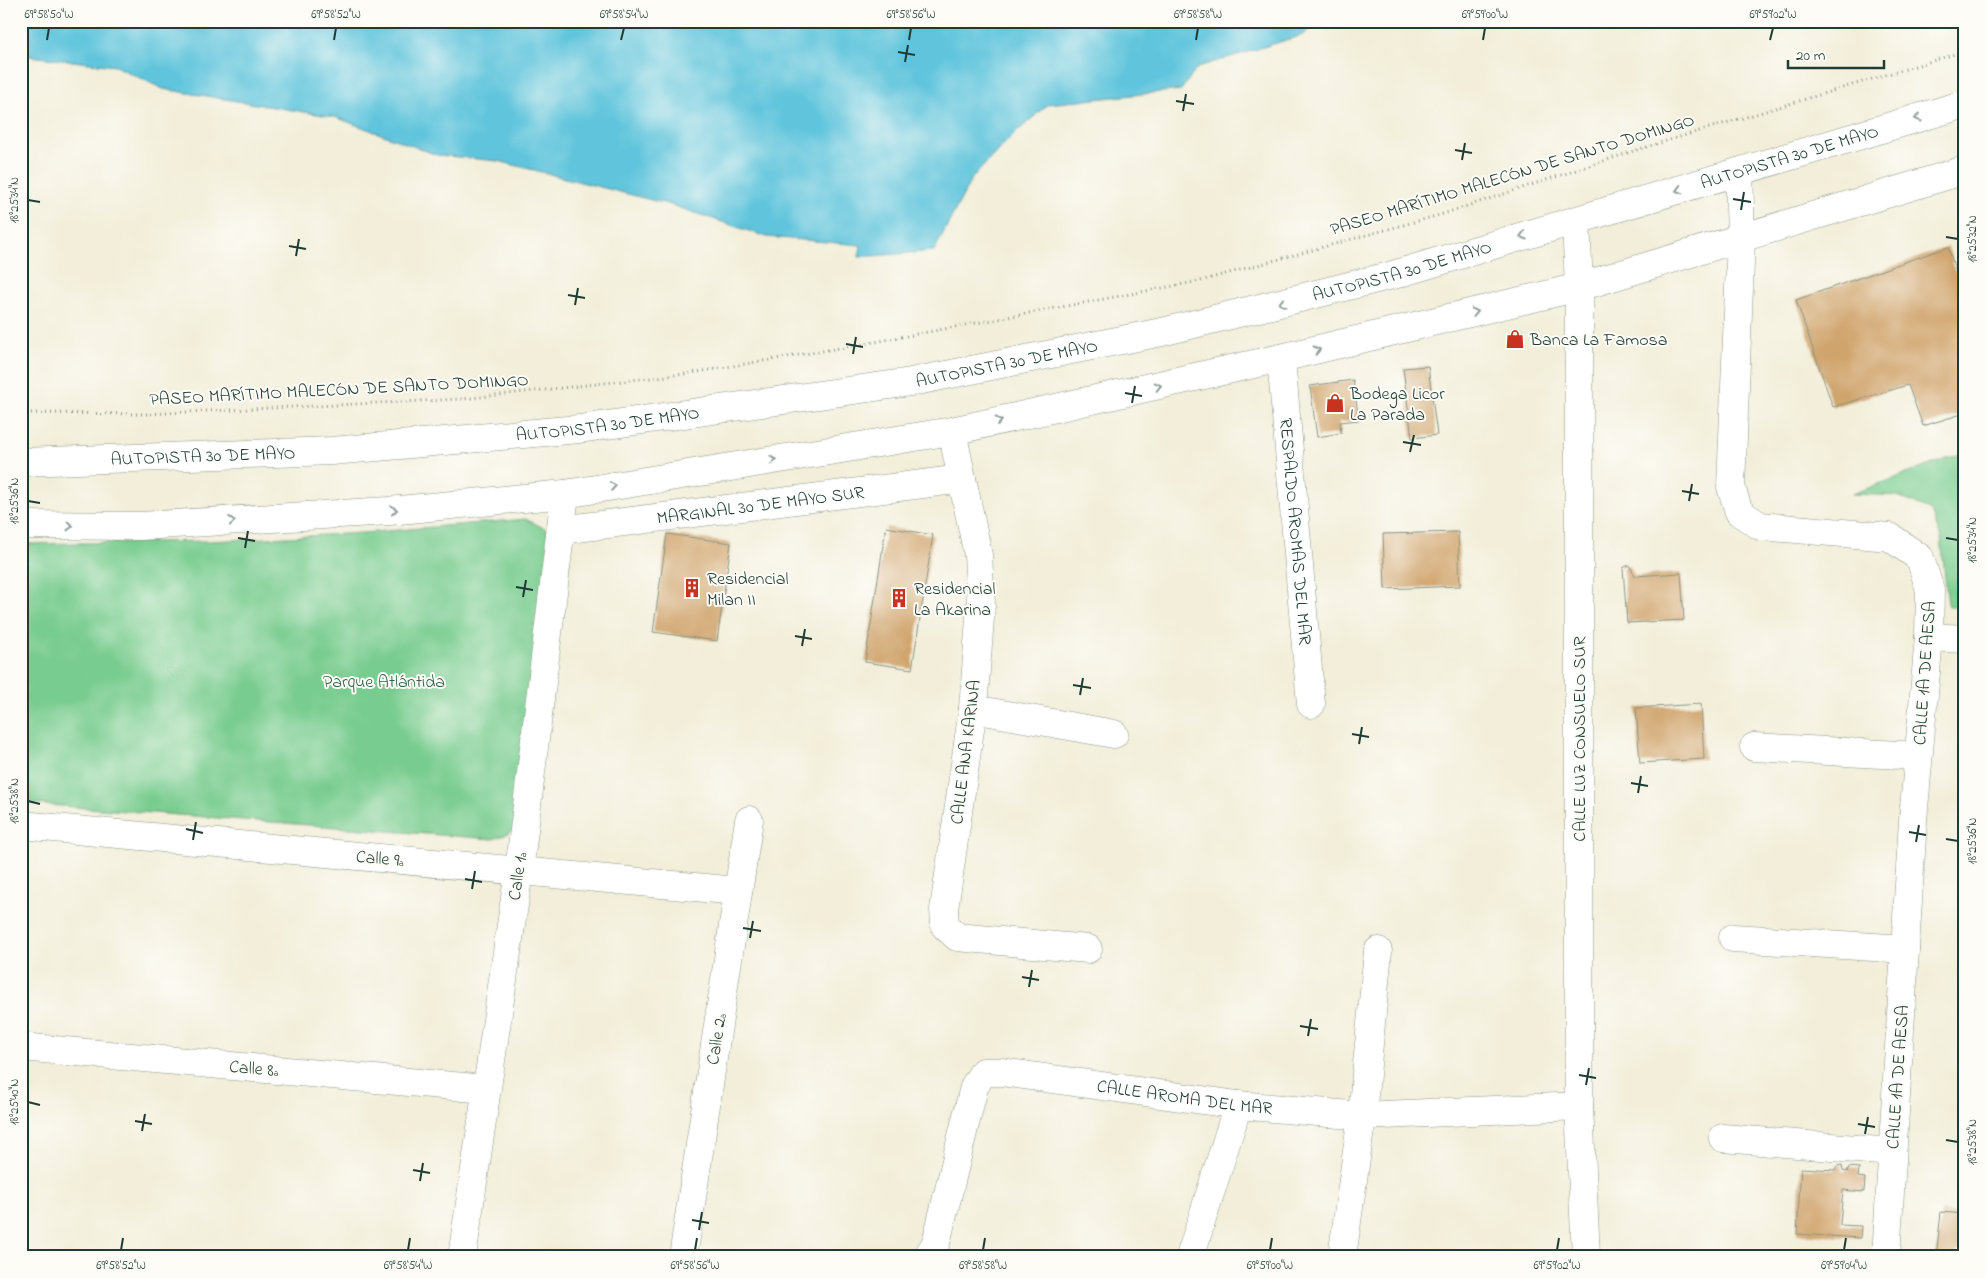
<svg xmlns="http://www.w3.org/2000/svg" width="1986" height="1278" viewBox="0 0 1986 1278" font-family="'Indie Flower',sans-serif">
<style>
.green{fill:#78cc8f;stroke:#4c8462}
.water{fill:#5ec4dc;stroke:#3e8088}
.building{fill:#d0a46d}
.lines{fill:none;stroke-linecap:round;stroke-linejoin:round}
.minor-casing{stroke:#889686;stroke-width:29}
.highway-casing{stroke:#889686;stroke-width:29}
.path{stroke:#889686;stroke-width:3;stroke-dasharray:1 4;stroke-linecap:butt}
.minor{stroke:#fff;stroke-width:28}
.highway{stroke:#fff;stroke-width:28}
.oneway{stroke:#8f9e9a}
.ticks{fill:none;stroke:#1f3d34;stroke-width:2}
.labels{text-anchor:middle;stroke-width:4;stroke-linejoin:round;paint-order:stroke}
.street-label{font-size:18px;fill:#1f3d34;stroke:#fdfcf7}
.poi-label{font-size:18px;fill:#1f3d34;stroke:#fdfcf7;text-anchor:start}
.park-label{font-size:18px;fill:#35614b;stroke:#fdfcf7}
.neatline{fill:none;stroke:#1f3d34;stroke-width:2}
.ticks-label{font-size:12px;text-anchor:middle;fill:#1f3d34}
</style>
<rect width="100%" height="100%" fill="#fdfcf7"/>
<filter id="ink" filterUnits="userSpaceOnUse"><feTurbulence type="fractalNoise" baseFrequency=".02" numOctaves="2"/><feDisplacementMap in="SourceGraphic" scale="10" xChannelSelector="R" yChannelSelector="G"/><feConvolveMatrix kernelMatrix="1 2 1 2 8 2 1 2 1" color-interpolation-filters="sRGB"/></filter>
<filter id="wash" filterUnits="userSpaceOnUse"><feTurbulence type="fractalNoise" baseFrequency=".0096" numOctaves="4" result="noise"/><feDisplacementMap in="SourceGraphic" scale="20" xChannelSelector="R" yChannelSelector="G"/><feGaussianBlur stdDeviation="1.12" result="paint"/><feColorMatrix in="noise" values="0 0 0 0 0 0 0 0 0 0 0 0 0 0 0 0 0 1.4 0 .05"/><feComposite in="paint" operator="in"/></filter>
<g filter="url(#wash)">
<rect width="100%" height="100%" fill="#f2eed9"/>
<path class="green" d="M1965,452V607L1948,606L1941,538L1931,511L1898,496L1852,494Z
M526,519L546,529L552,545L515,829L505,835L492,839L21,803V544L209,541L362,533Z"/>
<path class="water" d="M21,21H1319L1303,35L1198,67L1181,90L1048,104L1009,139L972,178L934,251L859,257L861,245L767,237L671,205L498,161L437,155L335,117L163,89L115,66L21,55Z"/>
<g id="blocks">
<path class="building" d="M1948,247L1965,302V413L1923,426L1908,385L1833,407L1796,300Z
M1521,333L1523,343L1510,345L1508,334Z
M1428,366L1437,435L1412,438L1403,368Z
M1353,380L1359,420L1340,422L1341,433L1317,437L1310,386Z
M886,527L933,535L912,669L865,662Z
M1458,532L1460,586L1385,589L1383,534Z
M667,534L731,543L717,641L653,632Z
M1629,565L1635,576L1681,573L1684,620L1627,623L1623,568Z
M1701,704L1704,759L1640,763L1636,708Z
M1842,1165L1843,1171L1847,1172L1849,1167L1859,1168L1858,1177L1865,1178L1864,1192L1843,1190L1840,1225L1861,1226L1860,1238L1797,1234L1801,1168L1835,1170L1837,1166Z
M1941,1212L1965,1214V1251H1957V1257H1936Z"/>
</g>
</g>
<g filter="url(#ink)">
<use href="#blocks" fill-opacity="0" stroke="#889686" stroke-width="1"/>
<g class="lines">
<g class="minor-casing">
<g id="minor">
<path d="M1739,172L1741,238L1731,487L1739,512L1760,526L1890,537L1920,558L1930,590L1929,637L1913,820L1886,1257"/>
<path d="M1576,221L1579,287V1106L1586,1257"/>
<path id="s1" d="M1281,358L1311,704"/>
<path d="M952,431L978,555L981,605L973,709L944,909L945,926L957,937L1088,949"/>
<path id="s2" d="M561,530L962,479"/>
<path d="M1929,637L1965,639"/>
<path d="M973,709L1114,734"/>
<path d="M1754,747L1918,756"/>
<path d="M21,825L738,891"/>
<path d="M1733,938L1905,949"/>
<path d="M21,1047L486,1089"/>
<path d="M1723,1138L1892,1152"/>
<path d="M462,1257L519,871L565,494"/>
<path d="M683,1257L749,820"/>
<path id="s3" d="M927,1257L936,1243L974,1087L983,1072H1002L1238,1105L1362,1116L1579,1106"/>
<path d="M1190,1257L1238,1105"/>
<path d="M1342,1257L1362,1116L1378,951"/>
</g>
</g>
<g class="highway-casing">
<g id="highway">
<path id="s4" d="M21,462L332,451L579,429L911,382L1162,332L1393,275L1965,104"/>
<path d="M21,525L140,526L389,511L565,494L952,431L1281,358L1579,287L1965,170"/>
</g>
</g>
<path class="path" d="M21,413L144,414L463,399L685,374L864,344L1200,281L1443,214L1643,148L1965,51"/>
<use href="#minor" class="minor"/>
<use href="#highway" class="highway"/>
</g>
<defs><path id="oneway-chevron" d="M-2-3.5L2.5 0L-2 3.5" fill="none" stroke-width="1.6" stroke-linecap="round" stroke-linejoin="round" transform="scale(1.25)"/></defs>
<g class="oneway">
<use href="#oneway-chevron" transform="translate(1918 118) rotate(163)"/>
<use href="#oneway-chevron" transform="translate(1679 190) rotate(163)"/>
<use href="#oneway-chevron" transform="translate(1523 236) rotate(163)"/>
<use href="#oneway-chevron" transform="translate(1282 303) rotate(166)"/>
<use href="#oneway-chevron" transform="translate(1475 312) rotate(-13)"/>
<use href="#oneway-chevron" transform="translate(1317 350) rotate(-13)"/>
<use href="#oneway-chevron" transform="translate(1158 386) rotate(-13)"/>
<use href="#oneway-chevron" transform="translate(999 421) rotate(-13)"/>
<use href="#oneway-chevron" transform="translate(773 460) rotate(-9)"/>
<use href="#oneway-chevron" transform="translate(613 486) rotate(-9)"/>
<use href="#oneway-chevron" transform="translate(394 510) rotate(-5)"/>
<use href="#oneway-chevron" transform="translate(232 521) rotate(-4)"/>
<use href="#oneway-chevron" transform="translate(70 526) rotate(1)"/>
</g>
</g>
<path class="ticks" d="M47,40L49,28M334,40L336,28M621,40L624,28M909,40L911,28M1196,40L1198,28M1483,40L1485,28M1770,40L1773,28M898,52L915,55M905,62L908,45M1176,101L1194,104M1183,111L1186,94M1455,150L1472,153M1462,160L1465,143M1733,199L1751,202M28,200L40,202M1741,210L1744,192M1946,237L1958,239M289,246L306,249M296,256L299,239M568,295L585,298M575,305L578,288M846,344L863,347M853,354L856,337M1125,393L1142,396M1132,403L1135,386M1403,442L1421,445M1410,452L1414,435M1682,491L1699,494M28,501L40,503M1689,501L1692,484M238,538L255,541M1946,538L1958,540M245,548L248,531M516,587L533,590M523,597L526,580M795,636L812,639M802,646L805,629M1073,685L1091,688M1080,695L1083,678M1352,734L1369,737M1359,744L1362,727M1631,783L1648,786M1638,793L1641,776M28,801L40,804M186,829L203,833M1909,832L1926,835M1946,839L1958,841M193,840L196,822M1916,842L1919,825M465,879L482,882M472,889L475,871M743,928L761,931M750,938L753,921M1022,977L1039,980M1029,987L1032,970M1300,1026L1318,1029M1308,1036L1311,1019M1579,1075L1596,1078M1586,1085L1589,1068M28,1102L40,1105M135,1121L152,1124M1858,1124L1875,1127M142,1131L145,1114M1865,1134L1868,1117M1946,1140L1958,1142M413,1170L430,1173M420,1181L423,1163M692,1220L709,1223M699,1230L702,1212M121,1250L123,1238M408,1250L410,1238M695,1250L697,1238M983,1250L985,1238M1270,1250L1272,1238M1557,1250L1559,1238M1844,1250L1846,1238"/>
<defs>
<g id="shop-bare" transform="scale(1.5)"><path d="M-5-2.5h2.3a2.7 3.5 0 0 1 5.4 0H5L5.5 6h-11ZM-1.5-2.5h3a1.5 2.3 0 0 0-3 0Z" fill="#c8321e" stroke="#fdfcf7" stroke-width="2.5" paint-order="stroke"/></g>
<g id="building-bare" transform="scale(1.5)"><path d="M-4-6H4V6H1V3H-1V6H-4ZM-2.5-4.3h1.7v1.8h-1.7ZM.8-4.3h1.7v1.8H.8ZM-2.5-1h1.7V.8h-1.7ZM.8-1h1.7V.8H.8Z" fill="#c8321e" stroke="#fdfcf7" stroke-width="2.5" paint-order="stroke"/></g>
</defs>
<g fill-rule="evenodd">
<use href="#shop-bare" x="1515" y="339"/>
<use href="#shop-bare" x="1335" y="403"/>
<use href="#building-bare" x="692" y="588"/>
<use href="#building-bare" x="899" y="598"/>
</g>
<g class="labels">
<g class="street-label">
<text dy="6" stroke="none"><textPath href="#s4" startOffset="1802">AUTOPISTA 30 DE MAYO</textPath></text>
<text transform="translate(1512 174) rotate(-17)" y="6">PASEO MARÍTIMO MALECÓN DE SANTO DOMINGO</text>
<text dy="6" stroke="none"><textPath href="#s4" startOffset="1398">AUTOPISTA 30 DE MAYO</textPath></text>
<text dy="6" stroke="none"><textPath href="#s4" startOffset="992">AUTOPISTA 30 DE MAYO</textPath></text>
<text transform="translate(339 389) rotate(-3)" y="6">PASEO MARÍTIMO MALECÓN DE SANTO DOMINGO</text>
<text dy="6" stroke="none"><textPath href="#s4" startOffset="588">AUTOPISTA 30 DE MAYO</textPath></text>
<text dy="6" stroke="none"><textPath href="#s4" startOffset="182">AUTOPISTA 30 DE MAYO</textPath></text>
<text dy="6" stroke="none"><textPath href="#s2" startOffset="201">MARGINAL 30 DE MAYO SUR</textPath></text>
<text dy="6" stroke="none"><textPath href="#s1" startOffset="174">RESPALDO AROMAS DEL MAR</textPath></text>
<text transform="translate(1924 673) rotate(-86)" y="6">CALLE 1A DE AESA</text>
<text transform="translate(1579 739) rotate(-90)" y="6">CALLE LUZ CONSUELO SUR</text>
<text transform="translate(965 752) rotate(-83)" y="6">CALLE ANA KARINA</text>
<text transform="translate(380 858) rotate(5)" y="6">Calle 9ª</text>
<text transform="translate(517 876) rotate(-82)" y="6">Calle 1ª</text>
<text transform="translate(716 1039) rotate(-81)" y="6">Calle 2ª</text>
<text transform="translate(254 1068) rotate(5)" y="6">Calle 8ª</text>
<text transform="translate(1897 1077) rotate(-86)" y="6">CALLE 1A DE AESA</text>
<text dy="6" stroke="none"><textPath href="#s3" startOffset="398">CALLE AROMA DEL MAR</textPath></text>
</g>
<g class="poi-label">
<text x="1530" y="345">Banca La Famosa</text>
<text x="1350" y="399">Bodega Licor<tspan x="1350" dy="21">La Parada</tspan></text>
<text x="707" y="584">Residencial<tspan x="707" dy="21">Milan II</tspan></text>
<text x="914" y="594">Residencial<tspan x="914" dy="21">La Akarina</tspan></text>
</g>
<g class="park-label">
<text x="384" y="687">Parque Atlántida</text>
</g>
</g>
<rect width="1986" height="1278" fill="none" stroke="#fdfcf7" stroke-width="55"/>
<path d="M1788 60v8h96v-8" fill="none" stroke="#1f3d34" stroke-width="2.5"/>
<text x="1796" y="60" font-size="15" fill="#1f3d34" stroke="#fdfcf7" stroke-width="4" paint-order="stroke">20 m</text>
<rect x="28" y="28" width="1930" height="1222" class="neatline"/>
<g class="ticks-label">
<text x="49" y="18">69°58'50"W</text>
<text x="336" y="18">69°58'52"W</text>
<text x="624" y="18">69°58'54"W</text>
<text x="911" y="18">69°58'56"W</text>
<text x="1198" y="18">69°58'58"W</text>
<text x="1485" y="18">69°59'00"W</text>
<text x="1773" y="18">69°59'02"W</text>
<text transform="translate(14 200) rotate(-90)" y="4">18°25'34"N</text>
<text transform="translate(1972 239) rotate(-90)" y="4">18°25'32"N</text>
<text transform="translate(14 501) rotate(-90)" y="4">18°25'36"N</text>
<text transform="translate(1972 540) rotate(-90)" y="4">18°25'34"N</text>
<text transform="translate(14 801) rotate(-90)" y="4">18°25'38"N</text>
<text transform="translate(1972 841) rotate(-90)" y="4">18°25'36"N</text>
<text transform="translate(14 1102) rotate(-90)" y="4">18°25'40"N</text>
<text transform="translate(1972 1142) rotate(-90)" y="4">18°25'38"N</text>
<text x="121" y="1269">69°58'52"W</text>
<text x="408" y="1269">69°58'54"W</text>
<text x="695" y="1269">69°58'56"W</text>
<text x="983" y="1269">69°58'58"W</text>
<text x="1270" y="1269">69°59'00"W</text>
<text x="1557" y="1269">69°59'02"W</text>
<text x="1844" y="1269">69°59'04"W</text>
</g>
</svg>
